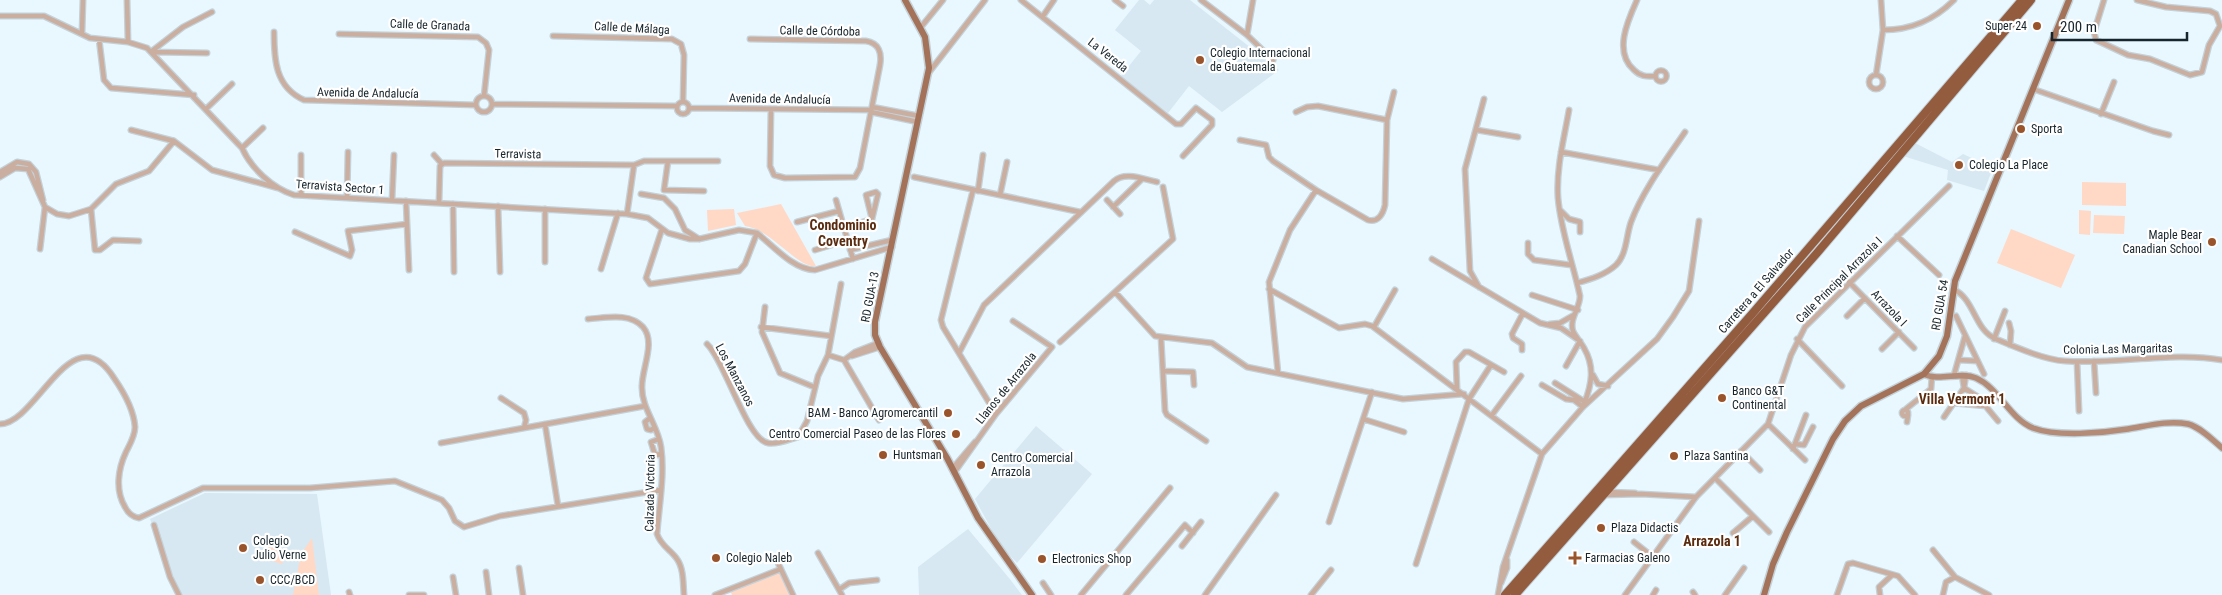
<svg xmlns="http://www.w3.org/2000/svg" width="2222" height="595" viewBox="0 0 2222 595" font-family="'Roboto Condensed',sans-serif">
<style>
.built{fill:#d7e8f2}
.green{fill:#ffd9c6}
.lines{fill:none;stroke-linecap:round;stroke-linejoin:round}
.street-casing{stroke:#c3d1d9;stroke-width:7}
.secondary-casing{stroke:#c3d1d9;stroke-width:8}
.primary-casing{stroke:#c3d1d9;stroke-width:9}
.highway-casing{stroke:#c3d1d9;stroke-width:10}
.street{stroke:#caaea0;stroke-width:4.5}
.secondary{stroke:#b48b77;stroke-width:5.5}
.primary{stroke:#a37259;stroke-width:6}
.highway{stroke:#945c3f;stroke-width:8}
.poi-dot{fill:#9a542c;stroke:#fff;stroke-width:2}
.labels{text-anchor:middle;stroke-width:4.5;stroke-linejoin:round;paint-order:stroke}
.street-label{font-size:12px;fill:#17252c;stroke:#fff}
.poi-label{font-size:12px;fill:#17252c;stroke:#fff;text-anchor:start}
.neighbourhood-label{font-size:14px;font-weight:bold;fill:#5a2b0f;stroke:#fff}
</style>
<rect width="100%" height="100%" fill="#e9f7ff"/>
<path class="built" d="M1139,0H1144L1150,5L1154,0H1190L1279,70L1222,112L1189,86L1168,113L1121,76L1141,51L1115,30Z
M1915,143L1952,162L1963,154L1993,168L1984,191L1947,180L1948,170L1903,156Z
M1036,426L1092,474L1017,563L1000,545L975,499Z
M205,493L317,494L331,595H181L150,519Z
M968,529L1009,578L1022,595H919L918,567Z"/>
<path class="green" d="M2082,182L2126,183V206L2082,205Z
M781,204L816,266C798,269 772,230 745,226L737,213Z
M734,209L736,225L708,231L707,210Z
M2079,210L2091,211L2090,235L2079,234Z
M2094,215L2125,216L2124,234L2093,233Z
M2011,229L2075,255L2061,288L1997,263Z
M312,538L319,595H293L301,554Z
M266,546L287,552L282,564L262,558Z
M781,569L793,595H732L730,590Z"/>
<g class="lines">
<g class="street-casing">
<path id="street" d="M127,0L128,42
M1021,0L1176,124H1181L1196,108L1212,120V125L1183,156
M1115,0L1123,6
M1201,0L1247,35L1273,60
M1637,0C1628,20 1613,52 1634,70C1640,76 1646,77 1655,76
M2104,0L2094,32L2096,40L2128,55L2150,59L2190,75L2202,72L2209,45L2220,26L2216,14L2210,11L2166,7L2137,0
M0,16H44L90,38L128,42L147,48L242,148C251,168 272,188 294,195L627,214L648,218L668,233L690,239H699L739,230L757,233C773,246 794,270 815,270L892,247
M1043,16L1054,0
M921,27L943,0
M1883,30C1912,30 1934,20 1954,0
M274,32C274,59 275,87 304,100L476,105
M82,33L83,0
M339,34L478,37L486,43L489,50L484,96
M1247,35L1253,0
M553,36L672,39L681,44L684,55L683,101
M99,39L104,80L111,88L194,95
M750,39L866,41C879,43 882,53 880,65L860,168L855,177L785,178L774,175L770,166L771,109
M152,51L183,27L212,12
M153,52L207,53
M1655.5 76a5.5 5.5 0 1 1 11 0a5.5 5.5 0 1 1-11 0Z
M930,71L985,0
M1876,75L1883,30L1881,0
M1869 82a7 7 0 1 1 14 0a7 7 0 1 1-14 0Z
M2033,89L2153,131L2169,135
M476 104a8 8 0 1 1 16 0a8 8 0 1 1-16 0Z
M677 108a6 6 0 1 1 12 0a6 6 0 1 1-12 0Z
M492,104L676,106
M872,107L919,116
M207,108L232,84
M689,108L871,110
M1569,110C1564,139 1556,168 1558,198C1561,232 1573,263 1580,296C1580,308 1569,319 1573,331C1575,336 1581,342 1584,348C1595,367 1592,384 1584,404
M871,112L918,122
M1296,112L1307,107L1318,106L1387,120
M2101,114L2114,82
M131,130L174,141L212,170L278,188
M1477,130L1518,137
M1240,140L1266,145L1269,157L1273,161L1316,190L1368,220C1378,223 1383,214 1385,205L1387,120L1394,92
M242,148L263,128
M1561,152L1659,170
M301,155V195
M434,155L442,164
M668,161L664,190L704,191
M0,172L17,162L29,164L36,172L43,200
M0,177L15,168L28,169L45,207L57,214L69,216L91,209L116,184L149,171L174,141
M914,177L1080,212
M973,190L941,320L943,327L996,414
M978,191L983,155
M876,192L878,194L872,219L866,195Z
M641,194L664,198L675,209L685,230L699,239
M1000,195L1007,162
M347,198L348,152
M392,200L394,155
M836,200L853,259
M1107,200L1120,214
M406,201L409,270
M439,203L440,166L444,163L634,165L644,161H718
M453,204L454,272
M498,206L500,272
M1113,207L1142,179
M91,209L95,250H100L113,240L139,241
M545,209V262
M1561,211L1569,219L1580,222V232
M627,214L634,165
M797,222L839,211
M844,228L872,219
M662,229L646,278L650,284L739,271L745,264L757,233
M295,232L350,256L352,250L348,231L407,224
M1897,236L1939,275
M1528,243V254L1534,260L1571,265
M40,249L45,207
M815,250L848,240
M850,250L892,240
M1432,259L1540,323L1561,328L1577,339
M601,269L618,213
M1849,282L1914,348
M1577,283C1591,279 1605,275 1616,265C1627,254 1626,236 1631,222C1643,190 1666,160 1685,132
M1479,287L1470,271L1465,169L1484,99
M1269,289L1339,328L1365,324L1372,326L1542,454
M1953,289C1975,299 1974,330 1996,339C2015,347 2045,360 2065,361C2117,365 2171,351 2222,360
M1116,293L1155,336L1212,343L1247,367L1403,399L1464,394
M1532,295L1578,310
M765,307L762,332L780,373L814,387
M1847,316L1865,298
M1956,316L1984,374
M588,319C606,318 629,312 643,327C656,342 642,368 642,386C641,408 658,425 661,447C665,475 659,506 657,534C661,546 671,550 677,559C684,569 683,584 684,595
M2009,323L2011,331L2010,345
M1550,324L1560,323L1574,315
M761,327L831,336
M1374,327L1395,290
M1161,338L1165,411L1167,415L1206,441
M1797,339L1842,386
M1994,339L2005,311
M1060,342L1173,239L1163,187
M707,344C725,361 747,440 768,443C777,445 790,439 798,437L807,421L818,376L828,355L841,284
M1882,349L1899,332
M1522,350V344L1513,338L1512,334L1523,313
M959,353L984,305L1114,181C1125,171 1143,179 1157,182
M828,355L844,360L879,420
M852,356L880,347
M844,360L855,352L878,343
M1959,360L1977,361
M2094,361L2096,393
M2077,362L2079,411
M1566,366L1580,341
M1163,371L1193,372L1194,385
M1278,373L1269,282L1290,230L1316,190
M1593,375L1598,384L1608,386
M1954,375L1965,336
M1962,375L1964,388L1978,397L1998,421
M1555,383L1585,402
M1542,385L1566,399L1574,400L1583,407
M1457,389L1456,362L1465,352H1469L1504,372
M501,398L524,413L526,420L524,428
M1953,403L1986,406
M1906,409L1931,389L1932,376
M1902 413a3 3 0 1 1 6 0a3 3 0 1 1-6 0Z
M1492,415L1521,376
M1944,417L1964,388L1966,375
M650,418L645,422L647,429L651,430L654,428
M1363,419L1404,432
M1907,422L1908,415
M0,424C37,424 72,312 114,378C123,391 134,411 135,427C135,436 130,444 126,452C118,469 115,490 125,507C128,513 132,517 139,518L203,488H310L395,481L442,500L449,508L455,521L464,527L500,516L660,490
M545,424L558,506
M1768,424L1805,460
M659,439L651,442L655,455L661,454
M441,443L645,406
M1795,444L1804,445L1813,427
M1793,449L1806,415
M1741,451L1760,470
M952,469L975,442
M954,473L996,414L1052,347L1013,321
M1715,478L1769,532
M1607,492L1635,493
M1604,495L1641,494L1696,497
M1329,522L1372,392
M154,525L170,577L179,595
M1733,533L1753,516
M1634,542L1653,557
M1182,546L1201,522
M1933,550L1955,577
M818,553L842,595
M778,563L793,595
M1416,564L1469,399L1491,365
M519,568L523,595
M486,572L489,595
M453,577L456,595
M1043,583L1051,595
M1501,583L1507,568V560
M840,589L849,583L877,580
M349,592L350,595
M1693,592L1695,595
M409,595H424
M715,595L781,569
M1081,595L1170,488
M1126,595L1185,525L1193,533
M1205,595L1276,495
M1311,595L1331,570
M1498,595L1503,567L1542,454L1583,407L1657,339L1673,317L1689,291L1699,221
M1625,595L1696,497L1768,424L1791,355L1805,327L1949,186
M1653,595L1656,590
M1725,595L1744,568
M1837,595L1848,564L1853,563L1898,576L1915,595
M1880,595L1879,587L1892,575
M1943,595L1946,582L1955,577L1989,595"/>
</g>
<g class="secondary-casing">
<path id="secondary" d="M1924,374C1939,382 1960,371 1976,378C1999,388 2009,418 2033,428C2057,437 2103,433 2128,429C2147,426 2168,420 2188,424C2200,427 2213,440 2222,448"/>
</g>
<g class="primary-casing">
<path id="primary" d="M905,0L925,37L929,68L875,322V335L880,347L947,458L978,518L1032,595
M1764,595L1773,564L1787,532L1833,439L1845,421L1861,406L1924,374L1939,356L1947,336L1955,281L2069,0"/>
</g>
<g class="highway-casing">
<path id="highway" d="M1505,595L1752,314L2022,0
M1515,595L1817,253L2031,0"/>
</g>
<use href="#street" class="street"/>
<use href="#secondary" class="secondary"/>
<use href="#primary" class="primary"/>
<use href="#highway" class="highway"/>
</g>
<g class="poi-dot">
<circle cx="2037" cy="26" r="5"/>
<circle cx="1200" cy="60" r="5"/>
<circle cx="2021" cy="129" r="5"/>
<circle cx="1959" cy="165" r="5"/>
<circle cx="2212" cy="242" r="5"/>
<circle cx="1722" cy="398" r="5"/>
<circle cx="948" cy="413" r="5"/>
<circle cx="956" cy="434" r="5"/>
<circle cx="883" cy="455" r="5"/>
<circle cx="1674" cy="456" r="5"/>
<circle cx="981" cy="465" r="5"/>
<circle cx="1601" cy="528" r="5"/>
<circle cx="243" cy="548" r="5"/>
<circle cx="716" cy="558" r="5"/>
<path d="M1572.5 550.5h5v5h5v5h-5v5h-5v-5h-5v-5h5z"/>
<circle cx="1042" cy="559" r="5"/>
<circle cx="260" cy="580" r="5"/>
</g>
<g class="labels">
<g class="street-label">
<text transform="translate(430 25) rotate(2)" y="4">Calle de Granada</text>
<text transform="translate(632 28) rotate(3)" y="4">Calle de Málaga</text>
<text transform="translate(820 31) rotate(1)" y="4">Calle de Córdoba</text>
<text transform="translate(1108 55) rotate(38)" y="4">La Vereda</text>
<text transform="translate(368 93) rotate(1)" y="4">Avenida de Andalucía</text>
<text transform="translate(780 99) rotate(1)" y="4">Avenida de Andalucía</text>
<text transform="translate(518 154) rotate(1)" y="4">Terravista</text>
<text transform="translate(340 187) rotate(4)" y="4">Terravista Sector 1</text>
<text transform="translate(1839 280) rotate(-45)" y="4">Calle Principal Arrazola I</text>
<text transform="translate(1756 291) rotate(-49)" y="4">Carretera a El Salvador</text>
<text transform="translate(870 297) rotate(-79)" y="4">RD GUA-13</text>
<text transform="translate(1940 305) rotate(-80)" y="4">RD GUA 54</text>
<text transform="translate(1889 308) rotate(46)" y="4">Arrazola I</text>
<text transform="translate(2118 349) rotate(-1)" y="4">Colonia Las Margaritas</text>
<text transform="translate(735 375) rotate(62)" y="4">Los Manzanos</text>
<text transform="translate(1006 388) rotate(-51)" y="4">Llanos de Arrazola</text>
<text transform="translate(650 493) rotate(-89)" y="4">Calzada Victoria</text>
</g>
<g class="poi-label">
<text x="2027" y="30" text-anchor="end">Super 24</text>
<text x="1210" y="57">Colegio Internacional<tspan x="1210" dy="14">de Guatemala</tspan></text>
<text x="2031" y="133">Sporta</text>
<text x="1969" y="169">Colegio La Place</text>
<text x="2202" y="239" text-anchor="end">Maple Bear<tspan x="2202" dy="14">Canadian School</tspan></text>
<text x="1732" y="395">Banco G&amp;T<tspan x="1732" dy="14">Continental</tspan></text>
<text x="938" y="417" text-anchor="end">BAM - Banco Agromercantil</text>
<text x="946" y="438" text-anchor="end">Centro Comercial Paseo de las Flores</text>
<text x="893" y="459">Huntsman</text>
<text x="1684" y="460">Plaza Santina</text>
<text x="991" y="462">Centro Comercial<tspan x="991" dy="14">Arrazola</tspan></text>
<text x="1611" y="532">Plaza Didactis</text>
<text x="253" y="545">Colegio<tspan x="253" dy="14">Julio Verne</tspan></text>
<text x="726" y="562">Colegio Naleb</text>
<text x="1585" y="562">Farmacias Galeno</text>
<text x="1052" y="563">Electronics Shop</text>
<text x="270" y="584">CCC/BCD</text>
</g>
<g class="neighbourhood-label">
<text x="843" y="230">Condominio<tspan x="843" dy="16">Coventry</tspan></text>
<text x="1962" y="404">Villa Vermont 1</text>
<text x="1712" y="546">Arrazola 1</text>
</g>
</g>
<path d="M2052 32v8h135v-8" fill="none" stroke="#17252c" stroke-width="2.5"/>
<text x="2060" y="32" font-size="15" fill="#17252c" stroke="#ffffff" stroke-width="4" paint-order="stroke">200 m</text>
</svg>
